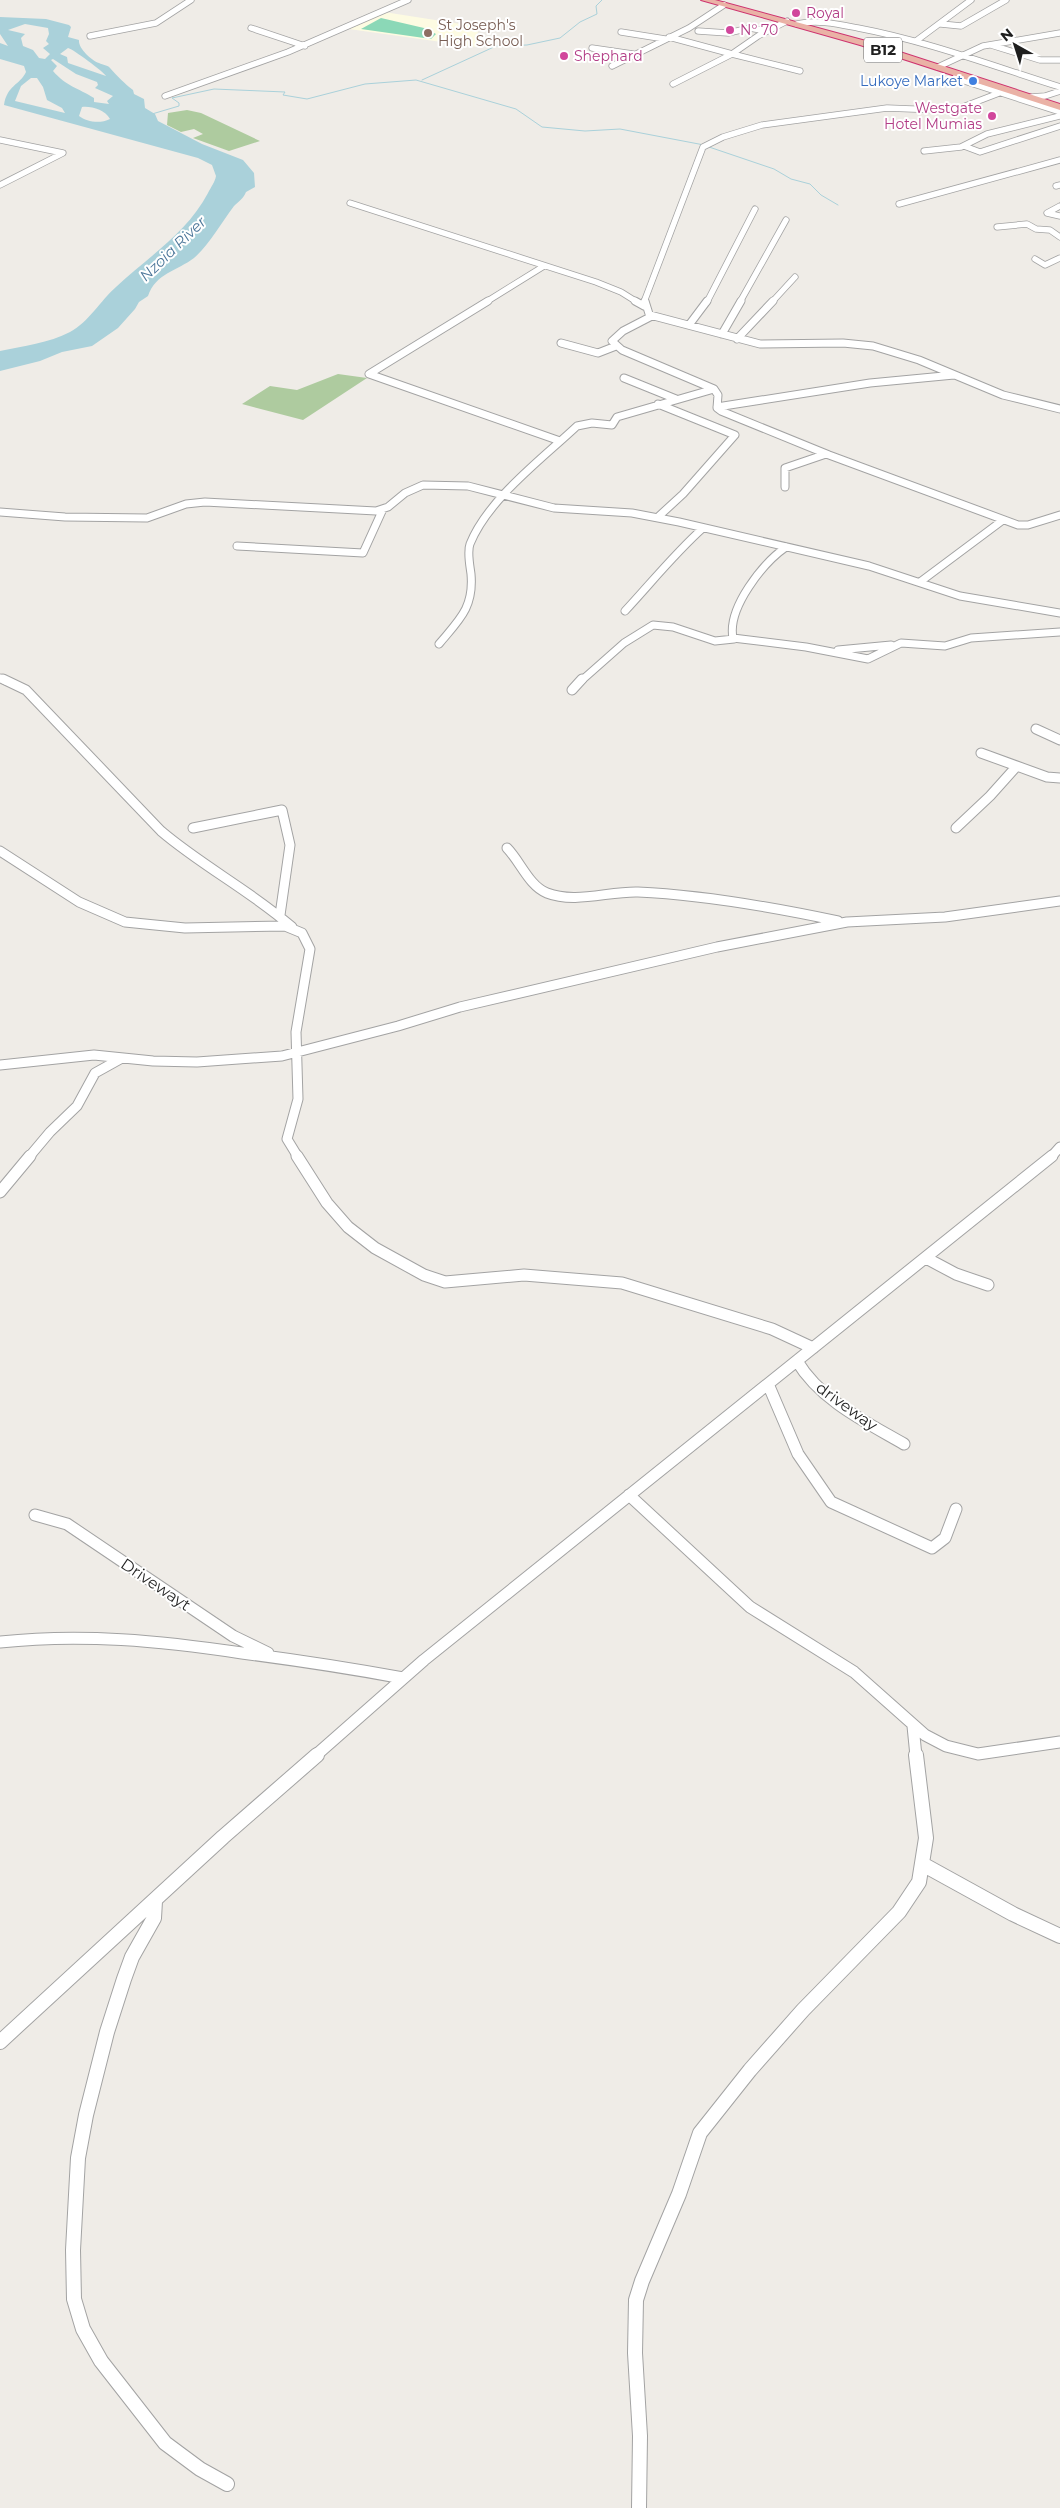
<svg xmlns="http://www.w3.org/2000/svg" width="1060" height="2508" viewBox="0 0 1060 2508" font-family="Montserrat,sans-serif">
<style>
.education{fill:#fdfbe2}
.forest{fill:#aecb9f}
.pitch{fill:#8bd8b7}
.water{fill:#aad1da;fill-rule:evenodd}
.lines{fill:none;stroke-linecap:round;stroke-linejoin:round}
.stream{stroke:#aad1da;stroke-width:1}
.minor-far4-casing{stroke:#a3a3a3;stroke-width:7}
.minor-far3-casing{stroke:#a3a3a3;stroke-width:9}
.minor-far2-casing{stroke:#a3a3a3;stroke-width:11}
.minor-far1-casing{stroke:#a3a3a3;stroke-width:13}
.minor-casing{stroke:#a3a3a3;stroke-width:16}
.trunk-casing{stroke:#ce336f;stroke-width:2}
.minor-far4{stroke:#fff;stroke-width:5.5}
.minor-far3{stroke:#fff;stroke-width:7}
.minor-far2{stroke:#fff;stroke-width:9}
.minor-far1{stroke:#fff;stroke-width:11}
.minor{stroke:#fff;stroke-width:14}
.trunk{fill:#eab2a6;fill-rule:evenodd}
.hotel-dot{fill:#d1479c;stroke:#fff;stroke-width:2}
.education-dot{fill:#8d6e63;stroke:#fff;stroke-width:2}
.shop-dot{fill:#3f7fe0;stroke:#fff;stroke-width:2}
.labels{text-anchor:middle;stroke-width:4;stroke-linejoin:round;paint-order:stroke}
.far-hotel-label{font-size:14px;fill:#b23c85;stroke:#fff;text-anchor:start}
.far-education-label{font-size:14px;fill:#785e54;stroke:#fff;text-anchor:start}
.far-shop-label{font-size:14px;fill:#366cbe;stroke:#fff;text-anchor:end}
.shield{fill:#fff;stroke:#626262;stroke-width:1}
.shield-label{font-size:15px;font-weight:bold;fill:#1f1f1f}
.far-water-label{font-size:15px;font-style:italic;fill:#4c7699;stroke:#fff}
.street-label{font-size:16px;fill:#1f1f1f;stroke:#fff}
</style>
<rect width="100%" height="100%" fill="#efece7"/>
<path class="education" d="M384,12L480,27L476,37L477,47L349,29Z"/>
<path class="forest" d="M187,110L201,113L260,141L229,151L193,138L203,134L194,129L181,132L167,125L168,113Z
M338,374L367,378L303,420L242,404L270,386L297,390Z"/>
<path class="pitch" d="M381,18L424,28L436,34L431,39L361,29Z"/>
<path class="water" d="M0,17L46,19L69,25L71,27L68,37L79,40C78,48 91,60 99,63C103,65 108,65 110,68C118,77 124,83 133,90L134,94L144,99L145,108L155,114L158,121L202,144L243,160L254,173L255,187L246,192C243,199 239,201 234,206C221,223 210,244 194,258C177,271 156,273 148,296L139,302L135,309L118,328L92,346L62,352L40,361L0,371V351C23,346 49,343 70,332C89,322 100,301 116,287C148,257 187,233 208,193C211,187 215,182 216,176L212,165L198,158L4,105C7,85 20,85 26,72L24,66L0,59V43L8,46L0,34ZM25,24L48,28L49,34L46,41L49,44L43,48L50,54L45,59L39,58L33,50L23,46L21,38L25,34L8,30ZM68,48C73,49 104,72 106,76L68,63L67,57L60,54ZM53,59L76,74L97,82L98,85L95,88L113,96L107,101L109,104L94,102V98C78,88 66,86 53,71L57,66L51,60ZM31,78H37L43,87L47,100L62,108L65,113L15,101L21,86ZM82,107C92,106 105,110 110,119C100,124 87,122 79,116Z"/>
<g class="lines">
<path class="stream" d="M422,80L496,46L527,45L560,38L580,22L597,14L596,6L602,0
M152,114L179,106V103L172,98L214,89L285,92L283,95L307,99L365,84L416,80L516,109L542,127L585,131L620,129L704,145
M709,147L774,169L791,179L810,184L821,195L838,205"/>
<g class="minor-far4-casing">
<path id="minor-far4" d="M797,24C817,19 838,24 858,28C927,41 993,66 1060,87
M941,24L961,26L1006,0
M251,28L305,46
M698,31L728,33L750,28L766,31
M621,32L665,39
M90,36L156,23L191,0
M669,37L732,54L758,36L787,21
M916,41L971,0
M991,45L1040,60H1060
M592,48L633,54
M612,66L689,28L724,5
M938,67L983,46L1060,33
M958,74L955,78L1060,112
M673,84L732,54L800,71
M165,96L288,52L408,0
M1031,97L1045,96L1060,91
M0,140L63,153L0,185
M964,146L980,152L1060,126
M924,151L961,147L987,134L1060,116
M1056,186L1060,185
M350,203L596,282L621,292L637,302
M899,204L1060,160
M1060,206L1047,213L1060,216
M997,227L1027,224L1036,229L1050,230L1060,237
M1035,259L1045,265L1060,258
M486,302L544,266
M644,302L703,147L723,137L762,125L887,108L937,110L960,108L1007,90
M707,302L755,209
M740,302L786,220
M772,302L795,277"/>
</g>
<g class="minor-far3-casing">
<path id="minor-far3" d="M488,301L369,374L560,441
M635,301L644,306
M645,301L650,317L623,331L612,341L622,350L714,389L718,395L717,408L721,411L829,455L1018,525H1028L1060,515
M650,315L760,344L843,343L873,346L919,360L1003,395L1060,409
M689,325L707,301
M722,334L741,301
M737,339L773,301
M561,343L598,353L616,346
M624,378L676,399
M658,404L735,435L683,494L658,517
M717,407L870,383L954,375
M785,487V468L826,454
M0,512L65,517L147,518L186,504L205,502L376,511L388,507L405,493L423,485L468,486L554,508L632,513L679,522L869,566L960,596L1060,613
M237,546L363,553L383,509
M786,547C763,563 727,608 733,638L806,647L868,659L901,643L945,646L971,638L1060,632
M920,582L1003,520
M625,611C651,583 675,553 703,528
M439,644C459,620 474,608 471,574C470,566 467,552 470,544C488,499 542,459 577,426L592,423L612,425L617,417L714,389
M838,650L891,645
M0,678L6,681
M581,681L624,643L653,625L673,627L715,641L734,639"/>
</g>
<g class="minor-far2-casing">
<path id="minor-far2" d="M3,679L26,690L161,831C202,866 251,891 292,927
M572,690L582,679
M1036,729L1060,740
M981,753L1047,777L1060,778
M193,828L282,810L290,845L280,915
M956,828L990,796L1016,767
M507,848C520,861 529,886 547,893C575,904 609,891 638,892C705,895 772,907 838,921
M0,851L79,902L125,922L185,928L285,926L302,933L310,949L296,1032L298,1099L287,1139L298,1157
M0,1065L94,1055L153,1061L197,1062L282,1056L398,1026L460,1007L717,947L847,922L945,917L1060,901
M29,1157L50,1132L77,1106L95,1073L122,1058
M1051,1157L1060,1147"/>
</g>
<g class="minor-far1-casing">
<path id="minor-far1" d="M297,1156L327,1203L348,1227L375,1248L424,1275L445,1282L524,1275L622,1283L772,1329L813,1348
M0,1192L30,1156
M926,1258L956,1274L988,1285
M797,1361C820,1400 866,1422 904,1444
M768,1384L798,1454L831,1502L932,1548L945,1538L956,1509
M629,1495L750,1607L854,1672L925,1735L946,1746L978,1754L1060,1742
M35,1515L67,1524L233,1636L268,1653
M0,1642C82,1633 161,1641 242,1653C296,1660 349,1668 403,1678
M913,1726L916,1756
M315,1756L424,1660L1052,1156"/>
</g>
<g class="minor-casing">
<path id="minor" d="M924,1865L1013,1914L1060,1936
M155,1901L154,1918L132,1957L124,1979L107,2032L86,2115L78,2158L73,2250L74,2299L83,2329L101,2361L165,2443L200,2469L227,2484
M0,2042L223,1837L317,1755
M639,2508L640,2436L635,2353L636,2300L642,2281L679,2194L700,2133L750,2070L803,2010L899,1912L919,1882L926,1838L916,1755"/>
</g>
<g class="trunk-casing">
<path id="trunk" d="M701,0H715L866,41L1060,104V110L860,45Z"/>
</g>
<use href="#minor-far4" class="minor-far4"/>
<use href="#minor-far3" class="minor-far3"/>
<use href="#minor-far2" class="minor-far2"/>
<use href="#minor-far1" class="minor-far1"/>
<use href="#minor" class="minor"/>
<use href="#trunk" class="trunk"/>
</g>
<g class="hotel-dot">
<circle cx="796" cy="13" r="5"/>
<circle cx="730" cy="30" r="5"/>
<circle cx="564" cy="56" r="5"/>
<circle cx="992" cy="116" r="5"/>
</g>
<circle class="education-dot" cx="428" cy="33" r="5"/>
<circle class="shop-dot" cx="973" cy="81" r="5"/>
<g class="labels">
<g class="far-hotel-label">
<text x="806" y="18">Royal</text>
<text x="740" y="35">N° 70</text>
<text x="574" y="61">Shephard</text>
<text x="982" y="113" text-anchor="end">Westgate<tspan x="982" dy="16">Hotel Mumias</tspan></text>
</g>
<g class="far-education-label">
<text x="438" y="30">St Joseph's<tspan x="438" dy="16">High School</tspan></text>
</g>
<g class="far-shop-label">
<text x="963" y="86">Lukoye Market</text>
</g>
<rect class="shield" x="864" y="37.5" width="38" height="25" rx="4"/>
<g class="shield-label">
<text x="883" y="55">B12</text>
</g>
<g class="far-water-label">
<text transform="translate(173 249) rotate(-44)" y="5">Nzoia River</text>
</g>
<g class="street-label">
<text transform="translate(847 1406) rotate(36)" y="6">driveway</text>
<text transform="translate(156 1584) rotate(34)" y="6">Drivewayt</text>
</g>
</g>
<g transform="translate(1015 45) rotate(321)" stroke="#ffffff" stroke-width="4" paint-order="stroke">
<path d="M0-4L9 19L0 12L-9 19Z" fill="#1f1f1f"/>
<text y="-8" font-size="14" font-weight="bold" text-anchor="middle" fill="#1f1f1f">N</text>
</g>
</svg>
